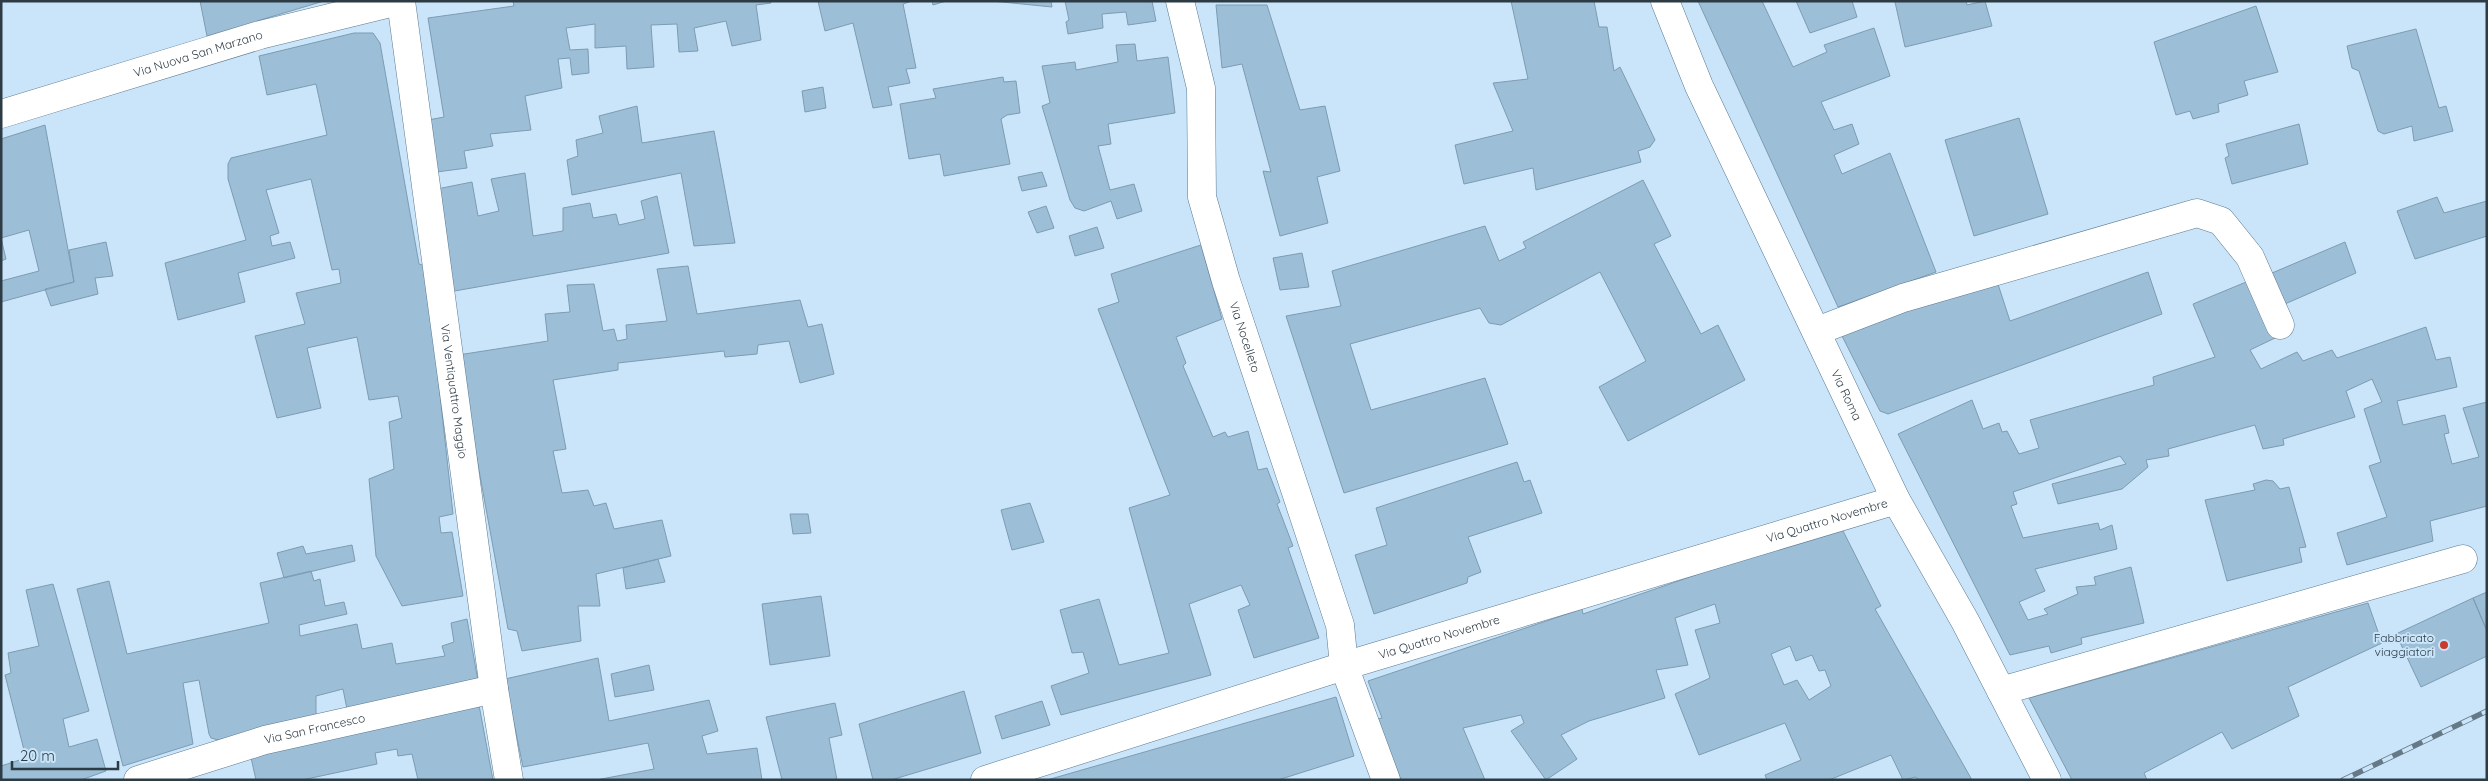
<svg xmlns="http://www.w3.org/2000/svg" width="2488" height="781" viewBox="0 0 2488 781" font-family="Quicksand,sans-serif">
<style>
.building{fill:#9cbed6;stroke:#7c9cb3;fill-rule:evenodd}
.lines{fill:none;stroke-linecap:round;stroke-linejoin:round}
.minor-casing{stroke:#5b7a91;stroke-width:29}
.major-casing{stroke:#5b7a91;stroke-width:29}
.minor{stroke:#fff;stroke-width:28}
.major{stroke:#fff;stroke-width:28}
.rail-casing{stroke:#667987;stroke-width:5.5}
.rail{stroke:#cae5f9;stroke-width:4;stroke-dasharray:11;stroke-linecap:butt}
.poi-dot{fill:#c93c2b;stroke:#cae5f9;stroke-width:2}
.labels{text-anchor:middle;stroke-width:4;stroke-linejoin:round;paint-order:stroke}
.street-label{font-size:12px;fill:#2d3b45;stroke:#cae5f9}
.poi-label{font-size:12px;fill:#2d3b45;stroke:#cae5f9;text-anchor:end}
</style>
<rect width="100%" height="100%" fill="#cae5f9"/>
<path class="building" d="M200,1H324L207,36Z
M513,1H770L771,3L756,5L761,40L732,46L726,21L694,28L698,51L679,52L677,24L651,25L654,67L627,69L626,46L595,48V24L566,28L570,50L588,49L589,73L572,75L570,58L558,59L562,88L525,96L531,130L490,134L493,146L464,151L467,168L429,173L423,121L444,117L428,18L514,6Z
M818,1H912L903,4L916,68L906,69L910,83L888,87L892,105L873,108L853,23L825,31Z
M932,1H946L933,5Z
M1051,1L1052,7L992,1Z
M1065,1H1152L1156,21L1128,25L1126,12L1102,14L1103,28L1068,34L1066,22L1069,20Z
M1511,1H1594L1599,27H1607L1614,71L1620,67L1655,140L1650,147L1638,151L1641,162L1536,190L1533,168L1464,184L1455,145L1513,131L1493,83L1528,79Z
M1698,1H1762L1793,67L1827,52L1824,45L1874,28L1890,76L1821,102L1834,130L1852,124L1859,144L1834,155L1842,174L1890,153L1936,272L1838,307Z
M1796,1H1852L1857,17L1810,33Z
M1892,1H1966L1967,5L1985,1L1992,26L1905,47L1895,2Z
M1216,5H1267L1300,110L1325,106L1340,171L1317,177L1328,223L1280,236L1263,171L1271,172L1242,64L1222,68Z
M2256,6L2278,72L2244,81L2248,95L2218,104L2219,112L2193,119L2190,111L2176,115L2154,42Z
M2416,29L2439,108L2446,106L2453,131L2414,141L2412,126L2384,134L2378,131L2359,71L2352,68L2347,46Z
M354,33H373L380,43L419,264L426,266L453,514L439,517L441,533L452,532L463,596L402,606L376,556L369,479L394,469L389,422L402,418L398,396L369,400L357,337L307,348L321,408L277,418L255,336L305,324L296,293L341,283L339,269L332,270L311,179L266,190L279,233L270,236L272,246L290,242L295,258L238,273L245,302L178,320L165,263L246,240L228,179V164L231,158L327,135L316,84L267,95L259,56Z
M1135,44L1137,61L1168,57L1175,113L1108,124L1111,144L1098,146L1110,190L1134,184L1142,211L1117,219L1111,201L1084,211L1075,208L1070,200L1042,106L1050,103L1042,66L1075,62L1076,70L1118,62L1116,45Z
M1003,77L1004,82L1016,81L1020,113L1007,115L1001,119L1010,164L944,176L940,154L909,159L900,104L936,98L933,89Z
M823,87L826,108L805,112L802,91Z
M637,106L642,143L714,131L735,243L694,246L681,173L572,195L567,160L578,156L576,140L603,133L599,116Z
M2019,118L2048,214L1974,236L1945,140Z
M2299,124L2308,164L2232,184L2225,158L2229,156L2226,144Z
M45,125L74,282L1,302V281L39,271L29,230L1,238V139Z
M1042,172L1047,186L1022,191L1018,177Z
M525,173L533,236L563,231V208L590,203L593,218L616,214L619,225L645,219L641,201L657,196L669,253L449,292L432,190L472,182L478,216L499,211L491,179Z
M1643,180L1671,236L1654,244L1701,334L1718,325L1745,380L1628,441L1599,387L1646,361L1600,272L1501,325L1489,323L1480,308L1350,344L1371,410L1485,378L1508,444L1344,493L1286,316L1341,306L1332,271L1485,226L1499,261L1526,248L1523,242Z
M2437,197L2444,213L2487,201V236L2415,259L2397,211Z
M1046,206L1054,228L1037,233L1028,212Z
M1097,227L1104,248L1075,256L1069,236Z
M1,238L6,259L1,261Z
M106,242L113,276L95,278L98,294L51,306L45,289L74,282L69,250Z
M2345,242L2356,273L2278,307L2265,276Z
M1201,245L1222,319L1176,337L1186,363L1183,366L1213,437L1225,432L1228,437L1248,431L1258,470L1267,468L1280,502L1277,504L1293,546L1288,548L1319,638L1254,658L1238,610L1250,605L1241,585L1189,604L1211,675L1061,715L1051,686L1089,673L1083,652L1072,653L1060,610L1099,599L1119,665L1169,653L1129,508L1170,495L1098,309L1119,302L1111,274Z
M1302,253L1309,287L1280,290L1273,258Z
M688,266L697,314L800,300L808,327L822,324L834,374L800,383L789,341L758,345L757,354L725,357L724,351L618,363V370L553,380L566,449L553,451L562,493L588,490L594,506L606,503L614,529L662,520L671,556L596,574L600,606H578L581,641L522,651L517,631L508,629L458,355L548,341L545,314L570,312L567,285L594,284L603,331L614,329L617,341L627,339L626,325L667,321L657,269Z
M2148,272L2162,314L1888,414L1880,411L1842,336L1848,325L1996,278L2010,321Z
M2251,280L2275,338L2250,350L2261,369L2297,352L2303,361L2332,350L2337,358L2426,327L2436,360L2450,357L2457,387L2397,401L2403,425L2445,415L2449,433L2444,434L2452,464L2479,457L2463,408L2487,402V506L2430,521L2433,541L2347,565L2337,533L2387,517L2369,466L2381,462L2364,409L2382,402L2372,379L2346,391L2355,417L2283,439L2284,445L2263,449L2255,425L2168,449L2169,456L2146,460L2148,467L2122,489L2058,504L2052,484L2126,464L2120,456L2013,492L2017,504L2011,506L2023,538L2098,523L2100,530L2112,525L2117,549L2035,569L2045,591L2019,602L2028,620L2048,614L2044,609L2078,594L2076,587L2096,585L2094,577L2131,567L2144,623L2081,638L2082,644L2051,653L2049,646L2010,655L1898,434L1972,400L1983,429L1999,423L2002,432L2007,431L2019,454L2039,448L2030,420L2154,385L2153,377L2215,357L2193,304Z
M1517,462L1524,482L1530,480L1542,513L1468,537L1481,572L1468,577L1467,583L1374,614L1355,555L1387,545L1376,508Z
M2266,480L2273,481L2280,489L2289,487L2306,547L2299,548L2302,562L2227,581L2205,500L2255,490L2253,484Z
M1030,503L1044,542L1012,550L1001,510Z
M790,514H808L811,533L793,534Z
M1840,525L1881,606L1875,609L1972,780H1918L1916,777L1903,780L1891,755L1829,780H1767L1765,775L1801,760L1785,723L1699,755L1675,694L1710,678L1695,630L1720,623L1715,604L1675,618L1688,665L1656,670L1665,698L1589,721L1561,735L1577,759L1546,780L1511,731L1524,723L1521,715L1463,728L1485,780H1401L1377,719L1382,718L1368,681L1582,609L1583,614ZM1790,646L1796,661L1812,655L1819,671L1825,670L1831,686L1809,700L1797,680L1784,685L1771,654Z
M352,545L355,561L284,578L277,553L303,546L306,554Z
M658,559L665,582L626,589L623,568Z
M311,571L314,581L320,579L325,606L344,602L347,614L299,625L300,636L357,624L362,649L392,643L396,664L445,656L442,646L454,642L451,623L467,619L478,681L347,709L343,689L316,696V716L218,740L211,738L209,734L199,680L183,683L193,744L123,766L77,589L109,581L127,654L269,623L260,583Z
M53,584L89,711L63,719L69,747L97,739L106,771L81,780H1V766L26,758L5,675L11,673L8,653L39,646L26,590Z
M2487,592V631L2473,598Z
M821,596L830,656L770,665L762,604Z
M2473,598L2487,631V656L2421,687L2396,634Z
M2368,603L2382,643L2288,687L2299,716L2232,749L2222,732L2144,773L2147,780H2072L2029,698Z
M598,658L609,721L709,700L718,731L702,736L707,754L757,748L762,780H596L654,769L648,743L523,767L505,679Z
M649,665L654,690L615,697L611,674Z
M964,691L981,753L891,780H873L859,724Z
M1336,697L1354,756L1278,780H1047Z
M1042,701L1050,725L1002,739L995,716Z
M835,703L842,735L829,738L837,780H782L766,717Z
M479,705L493,780H418L412,754L398,756L397,749L375,753L377,764L302,780H256L250,753Z"/>
<g class="lines">
<g class="minor-casing">
<g id="minor">
<path id="s1" d="M1180,1L1201,88L1202,197L1226,281L1340,625L1344,666L1386,780"/>
<path d="M1817,331L1903,298L2197,213L2221,221L2250,257L2280,325"/>
<path d="M2001,691L2463,559"/>
<path id="s2" d="M138,780L265,740L494,689"/>
<path id="s3" d="M985,780L1344,666L1896,500"/>
</g>
</g>
<g class="major-casing">
<g id="major">
<path id="s4" d="M401,1L494,689L509,780"/>
<path id="s5" d="M1665,1L1699,86L1896,500L1965,621L2047,780"/>
<path id="s6" d="M1,114L260,35L399,1"/>
</g>
</g>
<use href="#minor" class="minor"/>
<use href="#major" class="major"/>
<g class="rail-casing">
<path id="rail" d="M2343,780L2487,711"/>
</g>
<use href="#rail" class="rail"/>
</g>
<circle class="poi-dot" cx="2444" cy="645" r="5"/>
<g class="labels">
<g class="street-label">
<text dy="4" stroke="none"><textPath href="#s6" startOffset="206">Via Nuova San Marzano</textPath></text>
<text dy="4" stroke="none"><textPath href="#s1" startOffset="345">Via Nocelleto</textPath></text>
<text dy="4" stroke="none"><textPath href="#s4" startOffset="394">Via Ventiquattro Maggio</textPath></text>
<text dy="4" stroke="none"><textPath href="#s5" startOffset="434">Via Roma</textPath></text>
<text dy="4" stroke="none"><textPath href="#s3" startOffset="881">Via Quattro Novembre</textPath></text>
<text dy="4" stroke="none"><textPath href="#s3" startOffset="476">Via Quattro Novembre</textPath></text>
<text dy="4" stroke="none"><textPath href="#s2" startOffset="184">Via San Francesco</textPath></text>
</g>
<g class="poi-label">
<text x="2434" y="642">Fabbricato<tspan x="2434" dy="14">viaggiatori</tspan></text>
</g>
</g>
<rect width="2488" height="781" fill="none" stroke="#2d3b45" stroke-width="5"/>
<path d="M12 761v8h106v-8" fill="none" stroke="#2d3b45" stroke-width="2.5"/>
<text x="20" y="761" font-size="15" fill="#2d3b45" stroke="#cae5f9" stroke-width="4" paint-order="stroke">20 m</text>
</svg>
